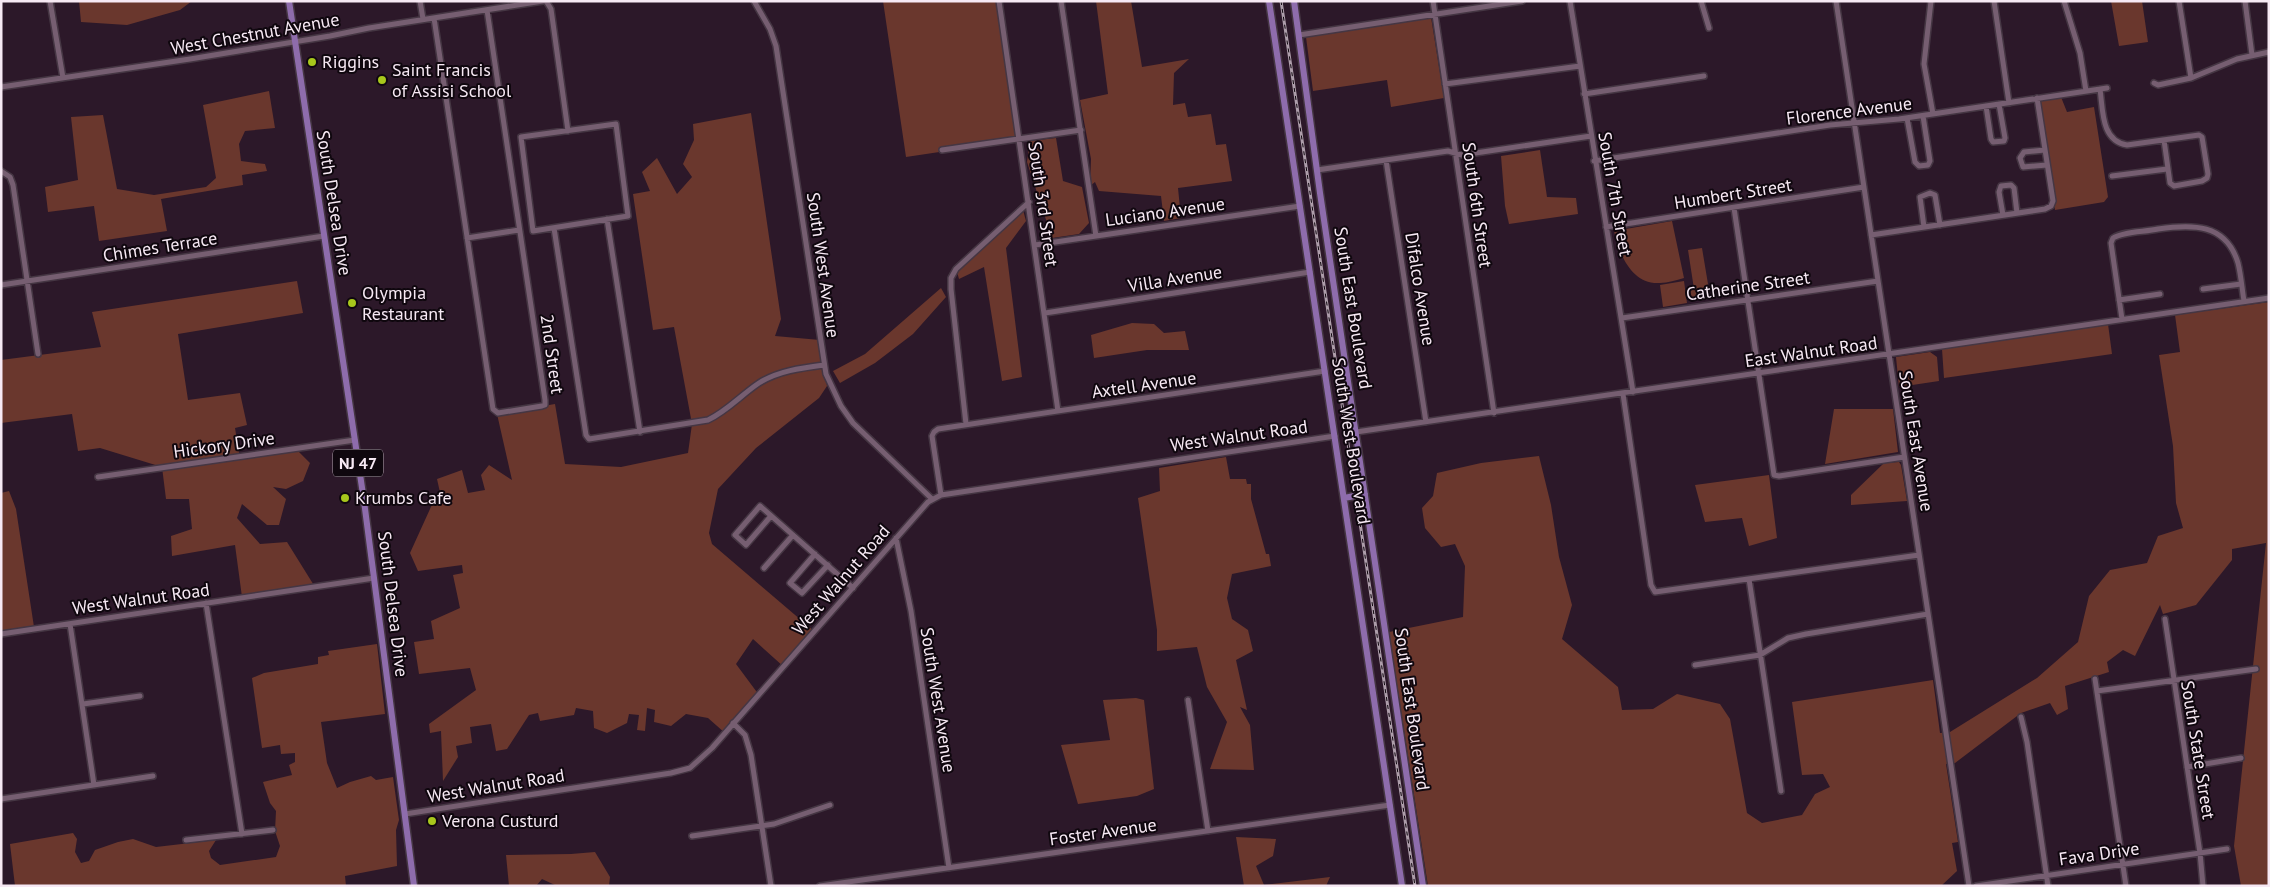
<svg xmlns="http://www.w3.org/2000/svg" width="2270" height="887" viewBox="0 0 2270 887" font-family="'PT Sans',sans-serif">
<style>
.green{fill:#6a372d}
.lines{fill:none;stroke-linecap:round;stroke-linejoin:round}
.minor-casing{stroke:#453643;stroke-width:8}
.major-casing{stroke:#453643;stroke-width:9}
.minor{stroke:#765e71;stroke-width:5}
.major{stroke:#8e6cac;stroke-width:6}
.rail-casing{stroke:#ae9eab;stroke-width:3}
.rail{stroke:#0f070e;stroke-width:1;stroke-dasharray:4;stroke-linecap:butt}
.poi-dot{fill:#a8c71c;stroke:#0f070e;stroke-width:2}
.labels{text-anchor:middle;stroke-width:4;stroke-linejoin:round;paint-order:stroke}
.shield{fill:#0f070e;stroke:#b1a5af;stroke-width:1}
.shield-label{font-size:16px;font-weight:bold;fill:#f7e9f4}
.street-label{font-size:18px;fill:#f7e9f4;stroke:#0f070e}
.poi-label{font-size:18px;fill:#f7e9f4;stroke:#0f070e;text-anchor:start}
</style>
<rect width="100%" height="100%" fill="#2c1829"/>
<path class="green" d="M79,1H192L180,10L127,25L81,22Z
M883,1H999L1020,140L906,157Z
M1096,1H1131L1142,67L1189,59L1174,73L1173,105L1185,103L1188,117L1211,114L1216,145L1226,144L1232,181L1178,188L1181,218L1164,221L1161,196L1099,191L1095,182L1090,186L1091,159L1080,100L1108,94Z
M2111,1H2142L2148,42L2119,46Z
M1431,17L1444,98L1391,107L1387,80L1313,91L1306,37Z
M269,91L275,128L245,131L239,144L241,161L265,164L267,171L242,175L243,185L161,199L167,231L99,241L94,206L48,212L45,187L78,180L71,117L103,115L117,189L154,195L206,187L216,178L203,105Z
M2061,97L2067,112L2094,107L2108,197L2104,202L2055,210L2040,101Z
M751,113L781,319L775,336L820,340L827,386L819,398L756,448L718,489L709,533L712,544L815,632L784,667L753,639L736,664L759,695L725,733L708,718L686,714L671,726L654,722L655,710L647,708L645,731L637,730L639,715L629,714L627,723L607,733L594,728L593,711L576,708L574,715L540,721L538,713L529,715L507,749L496,751L491,724L470,727L472,743L456,746L458,757L443,781L441,731L430,733L429,724L476,690L470,668L419,674L414,642L434,639L431,621L460,608L453,575L463,573L462,565L418,571L410,553L435,498L441,497L437,479L462,470L468,493L485,490L481,475L489,465L512,480L497,414L555,404L565,464L621,467L688,453L692,424L674,327L653,330L633,194L650,191L642,172L657,158L677,194L692,177L683,164L694,140L693,124Z
M1056,138L1063,181L1082,187L1089,223L1079,234L1052,238L1027,162L1030,141Z
M1540,150L1547,197L1576,198L1578,214L1509,224L1505,206L1501,156Z
M1023,210L1026,221L1006,248L1022,377L1002,381L984,267L959,279L957,272Z
M1672,221L1684,278C1676,280 1668,283 1660,283C1631,285 1619,253 1614,231Z
M1702,248L1710,296L1692,299L1690,290L1694,289L1688,250Z
M297,281L303,313L178,334L188,400L240,393L247,425L235,428L240,459L298,451L310,463L303,481L286,489L273,487L286,499L279,525H267L242,504L237,518L260,544L287,542L315,587L242,597L235,545L172,556L171,536L192,529L189,499H166L162,467L100,448L78,451L72,414L1,423V360L101,347L92,312Z
M1684,281L1687,303L1663,307L1660,285Z
M941,288L946,297L913,334L875,363L840,383L833,371L865,354Z
M2269,302V886H2241L2234,846L2266,543L2232,549V560L2196,605L2163,614L2160,605L2135,656L2123,650L2107,662L2109,672L2065,686L2068,709L2057,715L2050,703L2021,713L1955,763L1946,764L1958,842L1952,843L1957,871L1941,886H1428L1389,632L1463,617L1465,566L1455,544L1441,547L1425,528L1422,508L1433,496L1437,473L1481,463L1539,456L1551,505L1559,557L1572,605L1562,639L1618,687L1622,710L1653,709L1677,694L1720,704L1730,719L1747,813L1762,823L1802,815L1815,794L1830,787L1823,774L1802,775L1792,702L1933,680L1940,733L1950,732L2037,678L2078,642L2089,596L2110,570L2147,563L2158,536L2183,528L2176,503L2173,446L2159,355L2180,352L2175,315Z
M1132,323L1154,324L1164,333L1185,331L1189,350H1147L1094,358L1091,335Z
M2108,324L2112,354L1944,378L1942,349Z
M1930,352L1937,357L1939,381L1899,387L1896,357Z
M1834,409H1893L1898,452L1825,464Z
M1226,457L1230,479H1246L1247,484H1251V499L1266,554H1269L1271,566L1232,574L1227,598L1232,619L1248,630L1253,651L1236,660L1247,710L1240,707L1250,725L1254,770L1210,769L1227,722L1207,687L1197,647L1157,651V630L1138,498L1160,491L1159,468Z
M1899,462L1901,465L1907,501L1851,505V495L1884,463Z
M1769,475L1777,538L1749,546L1742,518L1705,522L1695,485Z
M9,491L16,509L34,627L1,632V493Z
M377,644L385,714L321,722L327,763L337,788L350,782L371,776L376,780L393,777L399,820L396,830L397,866L345,876L346,886H15L10,844L73,833L77,839L75,852L81,863L89,861L95,850L118,842L133,839L156,847L216,840L209,851L211,858L220,865L276,857L280,846L275,831L276,811L270,803L263,782L292,775L289,765L295,762V753L281,754L280,745L262,748L252,678L264,673L318,664V657L329,655L328,651Z
M1136,698L1144,700L1154,789L1137,796L1078,804L1061,745L1110,740L1103,700Z
M1236,837L1276,839L1273,856L1256,866L1264,885L1330,877L1326,886H1244Z
M595,852L610,877L609,886H557L542,879L536,886H509L506,855L571,854Z"/>
<g class="lines">
<g class="minor-casing">
<path id="minor" d="M50,1L63,78
M420,1L423,19
M546,1L551,9L568,131
M754,1L770,29L776,46L826,374L841,406L853,423L932,499
M999,1L1058,411
M1061,1L1096,236
M1433,1L1494,413
M1570,1L1633,392
M1701,1L1709,28
M1836,1L1969,886
M1931,1L1924,64L1933,114
M1994,1L2009,103
M2064,1L2080,53L2086,91
M2179,1L2191,78
M2245,1L2252,55
M434,18L493,409L498,413L542,406L545,405V400L487,10
M1299,35L1522,1
M2154,83L2158,85L2191,78L2237,59L2269,52
M1445,84L1580,66
M1,87L190,59L330,36L369,28L543,1
M2100,89C2103,110 2101,141 2127,145L2199,135L2202,137L2208,174L2207,178L2202,181L2174,186L2170,183L2164,140
M1584,94L1704,76
M1986,106L1991,139L1993,142L2004,141L2005,138L1999,104
M1907,118L1915,162L1919,166L1928,165L1930,161L1923,116
M616,124L628,216L533,231L521,137Z
M942,150L1081,130
M2045,150L2024,152L2020,158L2023,167L2047,165
M1386,160L1426,422
M1594,161L1830,125L1899,119L2107,88
M1317,170L1448,151L1462,155L1591,136
M1,171L10,177L13,185L38,354
M2112,176L2167,169
M1734,208L1774,475L1779,476L1904,457
M2003,215L1999,192L2001,186L2011,185L2014,188L2017,213
M607,219L640,432
M1606,227L1864,187
M1924,227L1920,197L1930,193L1935,195L1940,225
M554,228L586,435L589,439L708,420C727,411 741,395 759,383C778,371 801,368 824,365
M1871,235L2045,209L2051,206L2053,201L2037,98
M467,238L519,230
M1035,245L1300,206
M1,285L324,236
M2203,289L2241,284
M2119,300L2160,294
M1045,313L1310,272
M1622,318L1878,281
M2122,319L2111,243L2113,238C2124,231 2145,232 2158,229C2192,224 2226,223 2238,263C2241,275 2242,289 2244,301
M1623,394L1651,585L1655,592L1919,555
M966,424L951,289V278L956,269L1029,202
M1356,432L2269,298
M98,477L355,440
M941,495L932,436L934,432L938,429L1325,371
M771,516L746,545L735,535L760,506L853,588
M896,538L911,611L949,868
M815,554L790,583L802,593L828,565
M764,568L793,535
M1749,579L1781,791
M206,603L242,834
M2165,619L2200,853L2203,886
M70,624L94,785
M1,634L374,578
M1695,665L1760,655L1788,638L1806,634L1928,614
M2095,679L2126,886
M2097,691L2256,669
M1188,700L1208,831
M83,704L140,696
M2021,717L2027,742L2048,886
M733,723L745,735L751,755L771,886
M2187,767L2241,758
M1,799L153,776
M405,814L671,773L690,768L712,748L928,502L941,495L1335,436
M692,836L774,824L830,805
M186,840L273,830
M820,886L1390,805
M1976,886L2227,849"/>
</g>
<g class="major-casing">
<path id="major" d="M289,1L364,501L414,886
M1269,1L1402,886
M1294,1L1320,193L1423,886
M1344,498L1365,494"/>
</g>
<use href="#minor" class="minor"/>
<use href="#major" class="major"/>
<g class="rail-casing">
<path id="rail" d="M1281,1L1415,886"/>
</g>
<use href="#rail" class="rail"/>
</g>
<g class="poi-dot">
<circle cx="312" cy="62" r="5"/>
<circle cx="382" cy="80" r="5"/>
<circle cx="352" cy="303" r="5"/>
<circle cx="345" cy="498" r="5"/>
<circle cx="432" cy="821" r="5"/>
</g>
<g class="labels">
<rect class="shield" x="333" y="449.5" width="50" height="27" rx="4"/>
<g class="shield-label">
<text x="358" y="469">NJ 47</text>
</g>
<g class="street-label">
<text transform="translate(255 34) rotate(-10)" y="6">West Chestnut Avenue</text>
<text transform="translate(1849 111) rotate(-7)" y="6">Florence Avenue</text>
<text transform="translate(1615 194) rotate(80)" y="6">South 7th Street</text>
<text transform="translate(1733 194) rotate(-9)" y="6">Humbert Street</text>
<text transform="translate(334 203) rotate(81)" y="6">South Delsea Drive</text>
<text transform="translate(1043 204) rotate(82)" y="6">South 3rd Street</text>
<text transform="translate(1477 205) rotate(82)" y="6">South 6th Street</text>
<text transform="translate(1165 212) rotate(-8)" y="6">Luciano Avenue</text>
<text transform="translate(160 247) rotate(-9)" y="6">Chimes Terrace</text>
<text transform="translate(823 265) rotate(82)" y="6">South West Avenue</text>
<text transform="translate(1175 279) rotate(-9)" y="6">Villa Avenue</text>
<text transform="translate(1748 286) rotate(-8)" y="6">Catherine Street</text>
<text transform="translate(1420 289) rotate(81)" y="6">Difalco Avenue</text>
<text transform="translate(1353 308) rotate(81)" y="6">South East Boulevard</text>
<text transform="translate(1811 352) rotate(-8)" y="6">East Walnut Road</text>
<text transform="translate(552 354) rotate(82)" y="6">2nd Street</text>
<text transform="translate(1144 385) rotate(-8)" y="6">Axtell Avenue</text>
<text transform="translate(1239 436) rotate(-8)" y="6">West Walnut Road</text>
<text transform="translate(1351 441) rotate(81)" y="6">South West Boulevard</text>
<text transform="translate(1916 441) rotate(81)" y="6">South East Avenue</text>
<text transform="translate(224 445) rotate(-8)" y="6">Hickory Drive</text>
<text transform="translate(841 580) rotate(-49)" y="6">West Walnut Road</text>
<text transform="translate(141 599) rotate(-8)" y="6">West Walnut Road</text>
<text transform="translate(393 604) rotate(83)" y="6">South Delsea Drive</text>
<text transform="translate(938 700) rotate(81)" y="6">South West Avenue</text>
<text transform="translate(1412 709) rotate(82)" y="6">South East Boulevard</text>
<text transform="translate(2198 750) rotate(81)" y="6">South State Street</text>
<text transform="translate(496 786) rotate(-9)" y="6">West Walnut Road</text>
<text transform="translate(1103 832) rotate(-8)" y="6">Foster Avenue</text>
<text transform="translate(2099 854) rotate(-8)" y="6">Fava Drive</text>
</g>
<g class="poi-label">
<text x="322" y="68">Riggins</text>
<text x="392" y="76">Saint Francis<tspan x="392" dy="21">of Assisi School</tspan></text>
<text x="362" y="299">Olympia<tspan x="362" dy="21">Restaurant</tspan></text>
<text x="355" y="504">Krumbs Cafe</text>
<text x="442" y="827">Verona Custurd</text>
</g>
</g>
<rect width="2270" height="887" fill="none" stroke="#f7e9f4" stroke-width="5"/>
</svg>
